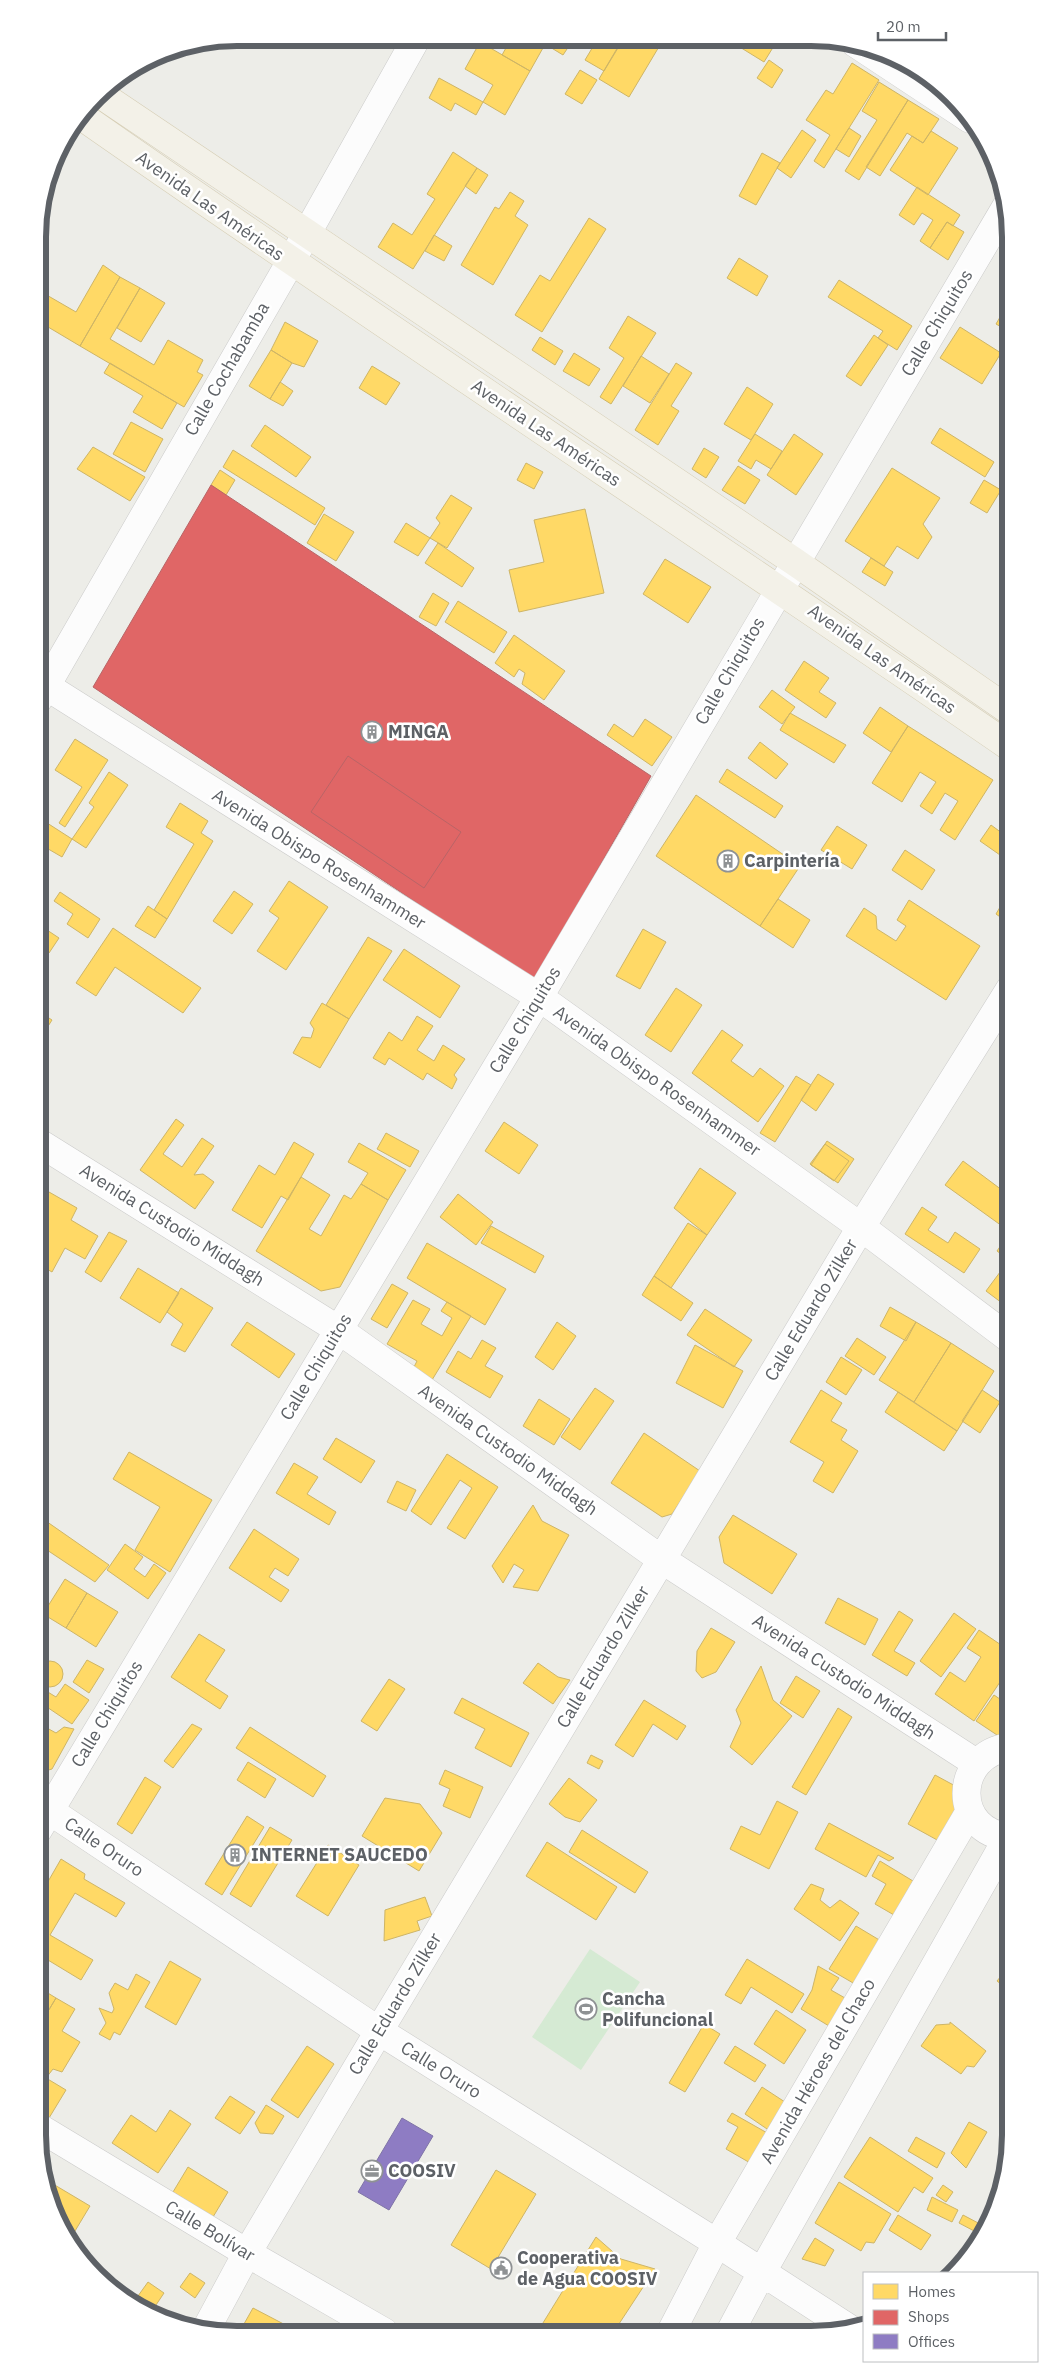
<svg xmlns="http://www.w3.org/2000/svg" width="1048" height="2372" viewBox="0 0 1048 2372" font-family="'IBM Plex Sans',sans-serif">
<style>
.green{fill:#d5ead3}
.homes{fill:#ffd966;stroke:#ceb566}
.shops{fill:#e06666;stroke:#b96466}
.offices{fill:#8e7cc3;stroke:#7f74a7}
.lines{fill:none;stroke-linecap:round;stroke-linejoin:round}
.minor-casing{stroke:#cbcbca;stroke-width:29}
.major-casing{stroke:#d6ceb5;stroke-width:29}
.minor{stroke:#fcfcfc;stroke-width:28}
.major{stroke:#f3f1e8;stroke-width:28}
.labels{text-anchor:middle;stroke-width:5;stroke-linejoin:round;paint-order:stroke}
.street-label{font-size:18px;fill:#5d6166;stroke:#fff}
.poi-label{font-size:18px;font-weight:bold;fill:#5d6166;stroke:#fff;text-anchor:start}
.rim{fill:none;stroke:#5d6166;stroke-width:6}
</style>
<rect width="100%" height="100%" fill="#edede8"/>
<path class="green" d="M590,1949L640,1982L581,2070L532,2037Z"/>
<path class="homes" d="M511,39H548L530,71L502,55Z
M548,39L573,40L563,55L545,44Z
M597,40H616L621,43L604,71L585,60Z
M622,40H663L629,97L599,79Z
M730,41H777L764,62Z
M480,42L530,71L505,115L483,102L493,85L465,69Z
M769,60L783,70L772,88L757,78Z
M852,63L879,80L824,168L814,161L830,135L806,120L826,90L833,94Z
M580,70L597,80L582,104L565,94Z
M439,78L483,102L476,115L455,103L451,111L429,98Z
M879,82L908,100L859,180L845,171L877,120L862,111Z
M908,100L939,119L923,143L907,133L880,176L866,167Z
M849,128L861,136L849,157L836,149Z
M802,130L816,140L791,178L777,168Z
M931,131L958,148L928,195L890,170L912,136L923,143Z
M453,152L477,168L413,269L378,247L393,223L412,235L435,199L427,194Z
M762,153L780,163L756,205L739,196Z
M477,168L488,175L476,194L465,186Z
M917,187L960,215L953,226L947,222L930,248L920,241L933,220L922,213L914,225L899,215Z
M510,192L524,201L515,216L528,225L493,285L461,265L495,207L499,209Z
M589,218L606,229L542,332L515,315L540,275L550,281Z
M947,222L964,232L948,260L930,248Z
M434,235L452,246L444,261L425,251Z
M739,258L768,276L757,296L727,278Z
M103,265L120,277L80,346L38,321V290L76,312Z
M120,277L140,288L110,339L154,365L168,340L203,360L197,372L203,375L184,407L80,346Z
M839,280L912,326L897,350L878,338L883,331L828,297Z
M140,288L165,303L141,342L117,328Z
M1010,300V332L996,324Z
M628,316L656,333L611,404L600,397L624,358L609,348Z
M285,322L318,341L304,367L292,363L271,350Z
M960,327L1001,353L982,384L940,358Z
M874,335L888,345L861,386L846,376Z
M540,337L563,351L555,365L532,350Z
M271,350L292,363L270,399L249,386Z
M574,353L600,369L589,386L563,371Z
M641,356L669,374L650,403L623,386Z
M110,363L177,403L162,429L133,412L143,396L104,373Z
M676,363L692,373L671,406L679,411L658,445L635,430Z
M372,366L400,383L386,405L359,388Z
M280,382L293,391L283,406L270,399Z
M747,387L773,404L751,440L724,424Z
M131,422L163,439L145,472L113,454Z
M265,425L311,457L296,477L251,446Z
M940,428L994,462L985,477L931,443Z
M755,434L782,451L771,469L756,460L751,469L738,461Z
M794,434L823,454L796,495L767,475Z
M93,447L145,477L130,501L77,469Z
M704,448L719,457L706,478L692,469Z
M233,450L325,508L315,525L223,467Z
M526,463L543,472L534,489L517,480Z
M738,466L760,480L745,504L722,490Z
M892,468L940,498L923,524L932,537L918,559L897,546L884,566L845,541Z
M220,470L235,480L226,495L211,485Z
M984,480L1001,490L987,513L970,503Z
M451,495L472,508L447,548L430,538L440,523L436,518Z
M585,509L604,593L519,612L509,570L544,562L534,520Z
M324,514L354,532L336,561L307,543Z
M406,523L430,538L418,556L394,542Z
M438,543L474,568L462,587L425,563Z
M871,558L893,572L885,586L862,572Z
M665,559L711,587L688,623L643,594Z
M232,582L345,657L307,715L194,640Z
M433,593L449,603L436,626L419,617Z
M458,601L507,632L494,653L445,622Z
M514,635L565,671L544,700L522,684L525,673L519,669L514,677L495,663Z
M177,657L296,736L268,778L150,699Z
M804,661L829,678L819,692L836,703L826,718L785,690Z
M429,681L578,767L544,826L395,740Z
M772,690L795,707L782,724L759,707Z
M880,707L908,726L891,752L863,733Z
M790,713L846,745L834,763L780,730Z
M645,719L672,737L652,766L607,735L614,724L633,737Z
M908,726L993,780L955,840L940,830L958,801L945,793L932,814L920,806L936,782L920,772L902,802L872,783Z
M75,739L108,760L65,827L59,823L82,787L55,770Z
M760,742L788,764L776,779L748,758Z
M727,769L783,806L775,818L719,782Z
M109,772L128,785L86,848L72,839L94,807L89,803Z
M38,794L45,798L38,809Z
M696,795L800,866L760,926L656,856Z
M180,803L208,821L201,833L213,841L167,919L154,910L194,844L166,827Z
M44,821L72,839L62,857L38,843V830Z
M991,825L1010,839V862L980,841Z
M837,826L867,845L852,869L821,850Z
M905,850L935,870L922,890L892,870Z
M289,881L328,907L286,970L257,951L279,918L269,911Z
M1010,890V924L996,914Z
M234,891L253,904L232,934L213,921Z
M60,892L100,919L88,938L67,924L73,914L54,901Z
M778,899L810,920L793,948L760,926Z
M909,900L980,946L946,1000L846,936L864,908L876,916L877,929L896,941L906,926L897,920Z
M148,906L167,919L155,938L135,926Z
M38,924L59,938L49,953L38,946Z
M113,928L201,988L183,1013L115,967L96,996L76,983Z
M643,929L666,942L640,989L616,976Z
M368,937L392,951L349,1019L326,1005Z
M404,949L460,986L440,1018L383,980Z
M676,988L702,1005L671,1052L645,1035Z
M322,1003L349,1019L320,1068L293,1053L302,1037L311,1038L314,1029L310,1023Z
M38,1011L52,1020L38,1042Z
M417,1016L433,1026L417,1050L434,1061L443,1045L465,1059L454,1075L457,1079L452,1089L427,1073L423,1080L389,1058L385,1065L373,1058L389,1032L402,1041Z
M722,1030L743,1045L731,1061L753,1077L760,1068L784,1086L758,1122L692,1073Z
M818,1074L834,1084L816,1111L801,1100Z
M796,1076L811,1085L775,1142L760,1133Z
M1010,1098V1113L1003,1108Z
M176,1119L184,1125L163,1154L182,1167L202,1138L214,1146L194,1175L203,1174L214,1182L195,1209L140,1170Z
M504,1122L538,1145L519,1174L485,1151Z
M386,1133L419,1151L410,1167L377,1149Z
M827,1141L854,1159L838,1183L811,1165Z
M294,1142L314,1154L288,1200L281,1196L262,1228L232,1210L259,1165L275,1175Z
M359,1143L406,1170L388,1200L361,1184L368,1173L348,1162Z
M825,1144L849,1161L834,1181L810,1164Z
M963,1161L1010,1196V1214L1002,1226L945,1185Z
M700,1168L736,1193L707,1235L674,1208Z
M301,1177L330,1195L309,1229L321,1236L344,1195L351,1199L361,1184L388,1200L340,1287L321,1291L256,1251Z
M49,1192L77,1208L71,1220L98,1236L85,1259L65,1248L52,1272L38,1264V1212Z
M458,1194L493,1222L476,1245L440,1217Z
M922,1207L937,1217L928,1230L948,1243L955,1232L980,1249L964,1273L905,1234Z
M688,1223L707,1235L671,1288L654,1276Z
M491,1226L544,1256L535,1273L481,1243Z
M109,1232L127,1241L101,1282L85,1272Z
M1010,1232V1309L986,1291L1009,1260L997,1251Z
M427,1243L506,1289L485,1325L407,1278Z
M138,1268L179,1293L160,1323L120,1298Z
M654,1276L693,1303L681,1321L642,1295Z
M392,1284L408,1293L387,1328L371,1319Z
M181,1288L213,1308L185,1352L171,1345L183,1324L167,1312Z
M413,1300L430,1309L421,1324L442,1336L452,1318L441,1311L447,1302L471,1316L432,1380L413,1369L417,1361L387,1344Z
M890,1307L916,1322L906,1341L880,1326Z
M705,1309L752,1340L734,1367L687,1335Z
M247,1322L295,1354L279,1378L231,1345Z
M557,1322L576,1336L553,1370L535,1357Z
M916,1322L951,1343L914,1402L879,1380Z
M857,1338L886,1357L874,1375L845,1356Z
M482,1340L496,1348L485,1366L503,1376L490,1398L446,1372L458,1351L471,1359Z
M951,1343L994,1371L957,1431L914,1402Z
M695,1345L743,1371L723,1408L676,1383Z
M841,1357L862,1370L846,1395L826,1382Z
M595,1388L614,1401L580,1450L561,1437Z
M821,1390L842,1403L831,1421L847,1430L841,1440L858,1451L833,1493L813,1481L824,1462L790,1442Z
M982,1390L1000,1402L980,1433L962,1421Z
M898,1392L957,1431L944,1451L885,1412Z
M539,1399L570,1419L554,1445L523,1426Z
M644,1433L700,1471L672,1514L662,1517L611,1483Z
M336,1438L375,1461L361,1483L323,1459Z
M129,1452L212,1500L170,1572L135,1550L160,1507L113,1479Z
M447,1454L498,1487L465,1539L447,1528L472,1488L460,1480L431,1525L411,1511Z
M294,1463L318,1477L307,1494L336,1512L329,1525L276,1493Z
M397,1481L416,1490L406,1511L387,1502Z
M533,1505L542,1521L569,1535L538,1591L513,1587L524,1570L514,1564L503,1583L492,1566Z
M733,1515L797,1554L772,1594L724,1563L719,1537Z
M43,1519L109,1565L95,1582L38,1544V1527Z
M254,1529L299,1559L288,1576L275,1568L269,1577L289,1590L281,1602L229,1568Z
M125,1544L143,1557L134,1569L145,1577L154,1564L166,1573L148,1599L107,1570Z
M65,1579L87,1593L66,1628L43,1614Z
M87,1593L118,1612L96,1647L66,1628Z
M838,1598L878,1619L865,1645L825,1623Z
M899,1611L913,1620L894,1651L915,1663L907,1676L872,1655Z
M954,1613L976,1629L941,1677L920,1661Z
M711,1628L735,1642L716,1672L702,1678L696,1671L697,1651Z
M979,1630L1010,1651V1667L974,1721L935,1694L950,1672L965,1682L981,1657L967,1648Z
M199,1634L225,1650L205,1681L228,1696L220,1709L171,1677Z
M87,1660L104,1669L89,1693L73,1682Z
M37 1674a13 13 0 1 1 26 0a13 13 0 1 1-26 0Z
M538,1663L558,1677L570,1680L553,1704L523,1683Z
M761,1666L773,1700L792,1716L752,1765L730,1747L741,1723L736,1710Z
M796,1676L820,1691L803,1718L780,1703Z
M389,1679L405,1689L377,1731L361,1721Z
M65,1684L89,1700L72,1724L38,1701V1686L56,1697Z
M994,1695L1010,1706L1009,1743L976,1721Z
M462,1698L529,1733L511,1767L475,1748L485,1729L454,1713Z
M644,1700L686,1726L677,1740L653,1724L633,1757L615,1745Z
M838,1708L852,1717L806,1795L792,1787Z
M38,1723L56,1733L64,1727L74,1729L52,1769L38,1773Z
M192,1724L202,1729L173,1768L164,1761Z
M250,1727L326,1776L313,1797L236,1748Z
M591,1755L603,1761L599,1769L587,1763Z
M248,1762L276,1779L265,1798L237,1780Z
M445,1770L483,1787L470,1818L443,1806L450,1789L439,1784Z
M935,1775L959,1788L962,1800L939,1841L908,1824Z
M145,1777L161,1787L132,1834L117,1824Z
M569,1778L597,1800L580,1822L565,1817L549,1804Z
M385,1798L420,1804L442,1833L419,1871L362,1836Z
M777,1801L798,1812L769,1869L730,1849L741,1826L760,1835Z
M247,1816L264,1827L222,1895L205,1884Z
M829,1823L894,1858L889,1861L878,1855L866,1877L815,1849Z
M270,1827L292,1840L251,1907L230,1894Z
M582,1830L648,1872L635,1893L569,1852Z
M547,1842L617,1887L596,1920L526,1876Z
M328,1845L359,1865L328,1916L296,1896Z
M61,1859L85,1874L84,1879L125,1903L116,1917L75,1893L50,1935L93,1960L81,1980L38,1954V1899Z
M880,1861L913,1881L894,1915L875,1904L886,1884L872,1876Z
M811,1884L824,1889L820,1900L830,1908L840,1900L859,1913L840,1941L794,1909Z
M425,1897L432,1916L417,1921L420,1930L384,1941L385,1910Z
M856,1926L886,1944L860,1987L829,1969Z
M747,1959L804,1994L792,2013L751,1987L741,2004L725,1995Z
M170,1961L201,1979L176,2025L145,2007Z
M1010,1965V1991L997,1981Z
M818,1966L839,1978L831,1990L845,1998L829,2026L801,2009L812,1990Z
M136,1974L150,1982L120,2035L114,2032L110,2040L99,2034L106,2023L99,2008L112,2013L114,2009L109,1993L115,1983L128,1990Z
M38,1987L56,1998L38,2028Z
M56,1998L75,2009L62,2031L80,2042L62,2072L53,2069L46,2078L66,2090L49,2118L38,2112V2028Z
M776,2010L806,2030L784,2064L754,2044Z
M950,2022L986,2051L974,2067L967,2066L961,2074L921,2046L936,2025L950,2024Z
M704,2024L720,2034L685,2092L669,2083Z
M307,2046L334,2064L298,2118L271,2100Z
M735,2046L766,2065L755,2082L724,2063Z
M762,2087L788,2104L770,2131L745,2114Z
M230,2096L255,2112L240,2134L215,2118Z
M266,2105L284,2116L273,2134L260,2133L255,2123Z
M170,2110L191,2124L158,2173L112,2143L131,2115L156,2132Z
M732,2113L769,2134L752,2164L726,2149L738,2127L727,2121Z
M969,2122L987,2132L966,2168L951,2153Z
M870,2137L933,2178L923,2193L914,2187L898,2212L844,2177Z
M916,2137L945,2153L937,2168L908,2151Z
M188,2167L228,2192L213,2217L173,2192Z
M496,2170L536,2194L491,2269L451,2245Z
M48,2181L90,2206L69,2241L64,2235L45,2187Z
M839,2182L891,2214L874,2243L866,2242L861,2251L815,2223Z
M943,2185L953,2192L946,2202L936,2195Z
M932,2197L958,2210L952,2222L927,2210Z
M898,2215L931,2235L921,2250L889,2230Z
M963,2215L982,2225L976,2232L959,2223Z
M596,2237L621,2259L655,2269L613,2333H540L538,2331Z
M815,2238L834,2250L825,2266L802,2259Z
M190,2273L205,2283L195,2298L180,2287Z
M148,2282L164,2293L150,2314L133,2303Z
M253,2308L297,2331H240Z"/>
<path class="shops" d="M211,485L651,776L534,981L93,687Z
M348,756L461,832L424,888L311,812Z"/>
<path class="offices" d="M402,2118L433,2136L389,2210L358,2192Z"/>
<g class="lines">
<g class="minor-casing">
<path id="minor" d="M855,43L970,119
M38,681L539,997L861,1227L1010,1339
M38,700L306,235L416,39
M38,1142L339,1330L661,1559L976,1763
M38,1803L379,2031L717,2243L850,2329
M38,1830L539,997L1006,207
M1010,1837C952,1833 952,1754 1010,1747
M38,2127L247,2253L384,2332
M205,2331L247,2253L379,2031L861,1227L1010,989
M670,2334L717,2243L970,1811
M729,2334L762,2272L1008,1837"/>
</g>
<g class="major-casing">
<path id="major" d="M100,94L795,562L1010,711
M83,117C389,331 702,535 1010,747"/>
</g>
<use href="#minor" class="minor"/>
<use href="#major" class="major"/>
</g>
<defs>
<g id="building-ring" transform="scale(1.125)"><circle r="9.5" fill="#fff" stroke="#8f9294" stroke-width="1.5"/><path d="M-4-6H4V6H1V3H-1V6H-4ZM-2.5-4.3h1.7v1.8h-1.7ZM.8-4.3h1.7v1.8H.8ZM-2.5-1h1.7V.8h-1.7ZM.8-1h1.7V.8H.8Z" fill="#8f9294"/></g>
<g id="stadium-ring" transform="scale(1.125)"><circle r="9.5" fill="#fff" stroke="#8f9294" stroke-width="1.5"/><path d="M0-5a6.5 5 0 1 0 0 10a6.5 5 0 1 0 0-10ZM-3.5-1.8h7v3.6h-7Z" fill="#8f9294"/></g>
<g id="office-ring" transform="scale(1.125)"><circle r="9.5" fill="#fff" stroke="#8f9294" stroke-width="1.5"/><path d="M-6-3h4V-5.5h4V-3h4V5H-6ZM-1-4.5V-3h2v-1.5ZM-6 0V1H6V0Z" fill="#8f9294"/></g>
<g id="civic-ring" transform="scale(1.125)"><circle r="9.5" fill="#fff" stroke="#8f9294" stroke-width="1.5"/><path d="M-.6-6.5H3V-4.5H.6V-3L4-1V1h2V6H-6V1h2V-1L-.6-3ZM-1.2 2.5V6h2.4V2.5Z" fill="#8f9294"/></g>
</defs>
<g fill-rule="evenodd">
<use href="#building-ring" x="372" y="732"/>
<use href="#building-ring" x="728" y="861"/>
<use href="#building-ring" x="235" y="1855"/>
<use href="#stadium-ring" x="586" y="2009"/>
<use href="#office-ring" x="372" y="2171"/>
<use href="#civic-ring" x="501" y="2268"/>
</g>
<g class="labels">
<g class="street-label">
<text transform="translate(210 206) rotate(35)" y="6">Avenida Las Américas</text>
<text transform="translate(937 323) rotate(-59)" y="6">Calle Chiquitos</text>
<text transform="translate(227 369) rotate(-60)" y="6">Calle Cochabamba</text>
<text transform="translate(546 433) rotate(34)" y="6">Avenida Las Américas</text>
<text transform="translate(882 659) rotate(35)" y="6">Avenida Las Américas</text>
<text transform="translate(730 671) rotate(-60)" y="6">Calle Chiquitos</text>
<text transform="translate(319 859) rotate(32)" y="6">Avenida Obispo Rosenhammer</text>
<text transform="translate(525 1020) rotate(-59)" y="6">Calle Chiquitos</text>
<text transform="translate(657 1081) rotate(35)" y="6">Avenida Obispo Rosenhammer</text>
<text transform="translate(172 1225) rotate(32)" y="6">Avenida Custodio Middagh</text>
<text transform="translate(811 1310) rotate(-59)" y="6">Calle Eduardo Zilker</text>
<text transform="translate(316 1367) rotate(-59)" y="6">Calle Chiquitos</text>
<text transform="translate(508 1450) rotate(35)" y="6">Avenida Custodio Middagh</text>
<text transform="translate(603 1657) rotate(-59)" y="6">Calle Eduardo Zilker</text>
<text transform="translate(844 1677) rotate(33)" y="6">Avenida Custodio Middagh</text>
<text transform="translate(107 1714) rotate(-59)" y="6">Calle Chiquitos</text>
<text transform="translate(104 1847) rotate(34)" y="6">Calle Oruro</text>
<text transform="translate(395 2004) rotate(-59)" y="6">Calle Eduardo Zilker</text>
<text transform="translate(441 2070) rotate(32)" y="6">Calle Oruro</text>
<text transform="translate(818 2071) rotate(-60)" y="6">Avenida Héroes del Chaco</text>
<text transform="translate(210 2231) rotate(31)" y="6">Calle Bolívar</text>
</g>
<g class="poi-label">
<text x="388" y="738">MINGA</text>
<text x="744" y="867">Carpintería</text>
<text x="251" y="1861">INTERNET SAUCEDO</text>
<text x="602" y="2005">Cancha<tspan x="602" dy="21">Polifuncional</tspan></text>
<text x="388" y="2177">COOSIV</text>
<text x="517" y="2264">Cooperativa<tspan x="517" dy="21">de Agua COOSIV</tspan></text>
</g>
</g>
<path d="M0 0H1048V2372H0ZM237 46H811A191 191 0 0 1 1002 237V2135A191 191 0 0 1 811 2326H237A191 191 0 0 1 46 2135V237A191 191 0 0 1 237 46Z" fill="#fff" fill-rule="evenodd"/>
<path class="rim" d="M237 46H811A191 191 0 0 1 1002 237V2135A191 191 0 0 1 811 2326H237A191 191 0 0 1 46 2135V237A191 191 0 0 1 237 46Z"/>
<rect x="863" y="2272" width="175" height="90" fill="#ffffff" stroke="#bec0c2"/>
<rect x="873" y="2284" width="25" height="15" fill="#ffd966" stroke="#bec0c2"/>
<text x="908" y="2297" font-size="15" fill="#5d6166">Homes</text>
<rect x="873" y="2310" width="25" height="15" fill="#e06666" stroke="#bec0c2"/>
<text x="908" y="2322" font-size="15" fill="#5d6166">Shops</text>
<rect x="873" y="2334" width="25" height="15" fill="#8e7cc3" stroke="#bec0c2"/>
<text x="908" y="2347" font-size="15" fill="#5d6166">Offices</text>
<path d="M878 32v8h68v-8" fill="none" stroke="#5d6166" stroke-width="2.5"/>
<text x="886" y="32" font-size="15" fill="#5d6166" stroke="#ffffff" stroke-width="4" paint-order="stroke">20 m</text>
</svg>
